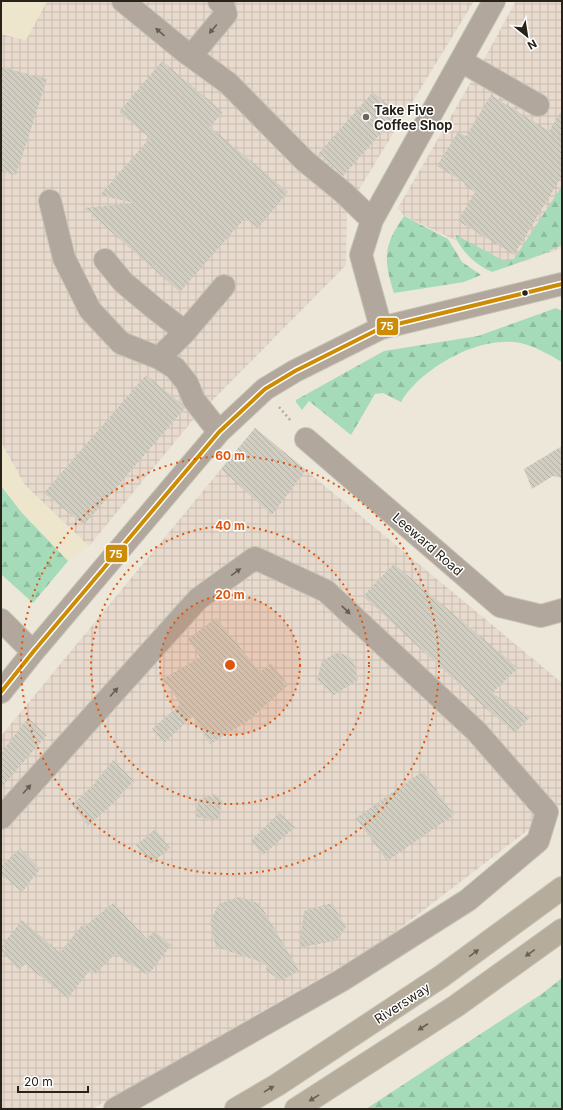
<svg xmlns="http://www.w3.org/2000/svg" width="563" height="1110" viewBox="0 0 563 1110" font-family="Inter,sans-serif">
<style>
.industrial{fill:url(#industrial-grid)}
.built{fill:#eee6cc}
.forest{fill:url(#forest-firs)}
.building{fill:url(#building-back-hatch)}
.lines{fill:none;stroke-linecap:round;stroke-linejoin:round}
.minor-casing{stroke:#c7c3b7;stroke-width:24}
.highway-casing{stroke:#c7c3b7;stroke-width:24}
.path{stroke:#b3aca2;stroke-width:2.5;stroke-dasharray:2 3;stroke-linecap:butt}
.minor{stroke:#b1a79c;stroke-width:22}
.highway{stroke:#b5ac9c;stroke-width:22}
.bus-1-casing{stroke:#fff;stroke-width:7}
.bus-1{stroke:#cd8c05;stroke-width:4}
.oneway{fill:#655e54}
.oneway2{fill:#676154}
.ring{fill:none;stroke:#de560d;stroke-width:2;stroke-dasharray:2 4}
.poi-dot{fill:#6c685c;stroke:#fff;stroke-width:1.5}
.bus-dot{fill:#27231a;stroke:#fff;stroke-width:1.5}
.labels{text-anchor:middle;stroke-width:3;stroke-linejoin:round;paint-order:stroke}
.poi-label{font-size:13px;font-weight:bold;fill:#27231a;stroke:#fff;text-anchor:start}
.street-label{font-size:13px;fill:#27231a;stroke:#fff}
.centre{fill:#de560d;stroke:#fff;stroke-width:2}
.ring-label{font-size:12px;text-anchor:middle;font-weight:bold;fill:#de560d;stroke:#fff;stroke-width:3;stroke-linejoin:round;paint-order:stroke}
.line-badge{stroke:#fff;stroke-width:1.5}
.badge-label{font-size:11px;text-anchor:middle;font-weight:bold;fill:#fff}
</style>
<defs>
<pattern id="industrial-grid" width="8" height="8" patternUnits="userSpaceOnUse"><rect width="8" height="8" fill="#e8dacd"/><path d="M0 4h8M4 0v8" fill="none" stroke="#c7bbaf"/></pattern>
<pattern id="forest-firs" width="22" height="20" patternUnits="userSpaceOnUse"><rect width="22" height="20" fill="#a5dbb9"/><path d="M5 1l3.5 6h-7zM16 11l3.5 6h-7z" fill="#8ebc9e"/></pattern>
<pattern id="building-back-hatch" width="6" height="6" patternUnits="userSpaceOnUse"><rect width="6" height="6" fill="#d1cdc1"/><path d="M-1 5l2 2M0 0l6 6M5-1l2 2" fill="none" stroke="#b3b0a5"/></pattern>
</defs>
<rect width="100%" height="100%" fill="#ece7d8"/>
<path class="industrial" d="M47,1H474L347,209L346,265L192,421L89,546L25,485L1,442V34L26,40Z
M516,1H562V248L510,266L404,216L398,208L487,54Z
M255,428L562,683V804L378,945L92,1109H1V736Z"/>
<path class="built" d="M1,1H47L26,40L1,34Z
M1,443L24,485L89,546L68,561L22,513L1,486Z"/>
<path class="forest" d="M562,186V245L540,255L492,272C476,265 464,254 456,238V235L504,261L514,259Z
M404,216L448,239L462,262L481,275L464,282L394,293C389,277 383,258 390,241C393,232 399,224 404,216Z
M556,308L562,311V362C546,353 532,344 514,342C478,340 444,358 418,381C412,387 405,394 401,402L383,393L375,394L351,435L309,401L302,410L296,402V400L384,351L478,336Z
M1,486L22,513L68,561L33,603L1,574Z
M562,978V1109H366L543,993Z"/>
<path class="building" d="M162,61L223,112L210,127L288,192L258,228L245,218L180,292L84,208L134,203L100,195L150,138L119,112Z
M1,67L47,79L16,175L1,172Z
M373,92L398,114L343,176L318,154Z
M491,95L549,131L562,110V176L514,255L458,221L475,192L464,185L465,183L437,166L458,132L466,136Z
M146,375L182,404L185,408L84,525L44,493Z
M255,428L306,470L272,515L221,469Z
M562,446V478L553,476L532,489L524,469Z
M394,564L518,668L492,693L530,717L515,733L481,704L363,596Z
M216,618L260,672L271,663L288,685L248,721L210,744L193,716L164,743L152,729L181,704L163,679L200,657L188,639Z
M338,652L353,659L358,680L334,695L317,680L322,661Z
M28,718L47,735L1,788V753Z
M113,760L134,781L119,796L120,797L88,826L72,805L94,784Z
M423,771L454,815L387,861L356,818Z
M215,794L223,801L218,820L196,817L198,800Z
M279,813L295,827L263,855L251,841Z
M155,829L170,848L151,864L136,845L144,839Z
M20,848L40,869L22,892L1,874V866Z
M239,897L260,904L299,971L281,981L266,970L267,964L216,947L210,922L219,904Z
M113,903L147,939L154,931L171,945L148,975L115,954L95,974L90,970L68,998L25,964L19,970L1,951V947L22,920L59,952L60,950L61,951L82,925L84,927Z
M332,903L346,927L337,940L299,948L304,911Z"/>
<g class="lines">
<g class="minor-casing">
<path id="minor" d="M123,1L184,51L228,83L305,161L344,193L372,220
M191,56L226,14L223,5L219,1
M461,61L538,105
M50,201L64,258L90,310L121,343L159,358L175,368L187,383L194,400L219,432
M105,260L123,282L154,308L185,332
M381,328L361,255L372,220L494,1
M159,358L185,332L224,286
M306,439L500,606L541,616L562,610
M1,620L33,652
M1,692L33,652L219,432L265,389L295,371L381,328L562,284
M1,818L198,599L255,558L326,591L477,732L547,812L538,841L468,900L342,980L115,1109"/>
</g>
<g class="highway-casing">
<path id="highway" d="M236,1109L277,1085L442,976L562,888
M296,1109L456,1006L562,930"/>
</g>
<path class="path" d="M279,407L291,421"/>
<use href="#minor" class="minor"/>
<use href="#highway" class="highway"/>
<g class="bus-1-casing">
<path id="bus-1" d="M1,692L33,652L219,432L265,389L295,371L381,328L562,284"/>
</g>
<use href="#bus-1" class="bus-1"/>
</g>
<defs><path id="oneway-solid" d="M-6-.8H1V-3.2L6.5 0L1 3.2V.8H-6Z"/></defs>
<g class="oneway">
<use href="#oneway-solid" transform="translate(213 29) rotate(130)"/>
<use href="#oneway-solid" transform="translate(160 32) rotate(-140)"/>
<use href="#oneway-solid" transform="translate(236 572) rotate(-36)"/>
<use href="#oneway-solid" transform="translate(346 610) rotate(43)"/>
<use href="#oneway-solid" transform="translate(114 692) rotate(-48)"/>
<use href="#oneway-solid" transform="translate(27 789) rotate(-48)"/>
</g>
<g class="oneway2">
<use href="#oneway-solid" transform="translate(474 953) rotate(-36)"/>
<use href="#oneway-solid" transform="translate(530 953) rotate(145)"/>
<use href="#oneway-solid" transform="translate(423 1027) rotate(147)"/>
<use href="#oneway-solid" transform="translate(269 1089) rotate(-31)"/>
<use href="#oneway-solid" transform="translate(314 1098) rotate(148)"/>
</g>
<circle cx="230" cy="665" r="70" fill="#de560d" fill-opacity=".12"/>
<g class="ring">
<circle cx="230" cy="665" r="70"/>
<circle cx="230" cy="665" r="139"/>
<circle cx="230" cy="665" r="209"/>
</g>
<circle class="poi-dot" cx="366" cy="117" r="4"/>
<circle class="bus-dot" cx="525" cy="293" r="3.5"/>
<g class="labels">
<g class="poi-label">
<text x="374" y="115">Take Five<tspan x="374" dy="15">Coffee Shop</tspan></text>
</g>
<g class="street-label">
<text transform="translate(428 544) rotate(41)" y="5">Leeward Road</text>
<text transform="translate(402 1003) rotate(-33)" y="5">Riversway</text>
</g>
</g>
<circle cx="230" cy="665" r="6" class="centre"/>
<g class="ring-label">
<text x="230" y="460">60 m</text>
<text x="230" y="530">40 m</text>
<text x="230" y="599">20 m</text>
</g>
<g class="line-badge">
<rect x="376" y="317" width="23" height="19" rx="4" fill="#cd8c05"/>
<rect x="105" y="544" width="23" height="19" rx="4" fill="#cd8c05"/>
</g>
<g class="badge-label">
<text x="387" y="330">75</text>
<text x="116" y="558">75</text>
</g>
<rect width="563" height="1110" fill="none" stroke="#27231a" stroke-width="4"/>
<g transform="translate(527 36) rotate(150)" stroke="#ffffff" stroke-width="3" paint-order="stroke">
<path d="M0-3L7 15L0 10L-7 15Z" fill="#27231a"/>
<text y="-6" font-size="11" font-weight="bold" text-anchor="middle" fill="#27231a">N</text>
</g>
<path d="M18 1086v6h70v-6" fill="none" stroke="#27231a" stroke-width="2"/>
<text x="24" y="1086" font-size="12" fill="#27231a" stroke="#ffffff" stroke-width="3" paint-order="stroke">20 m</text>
</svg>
